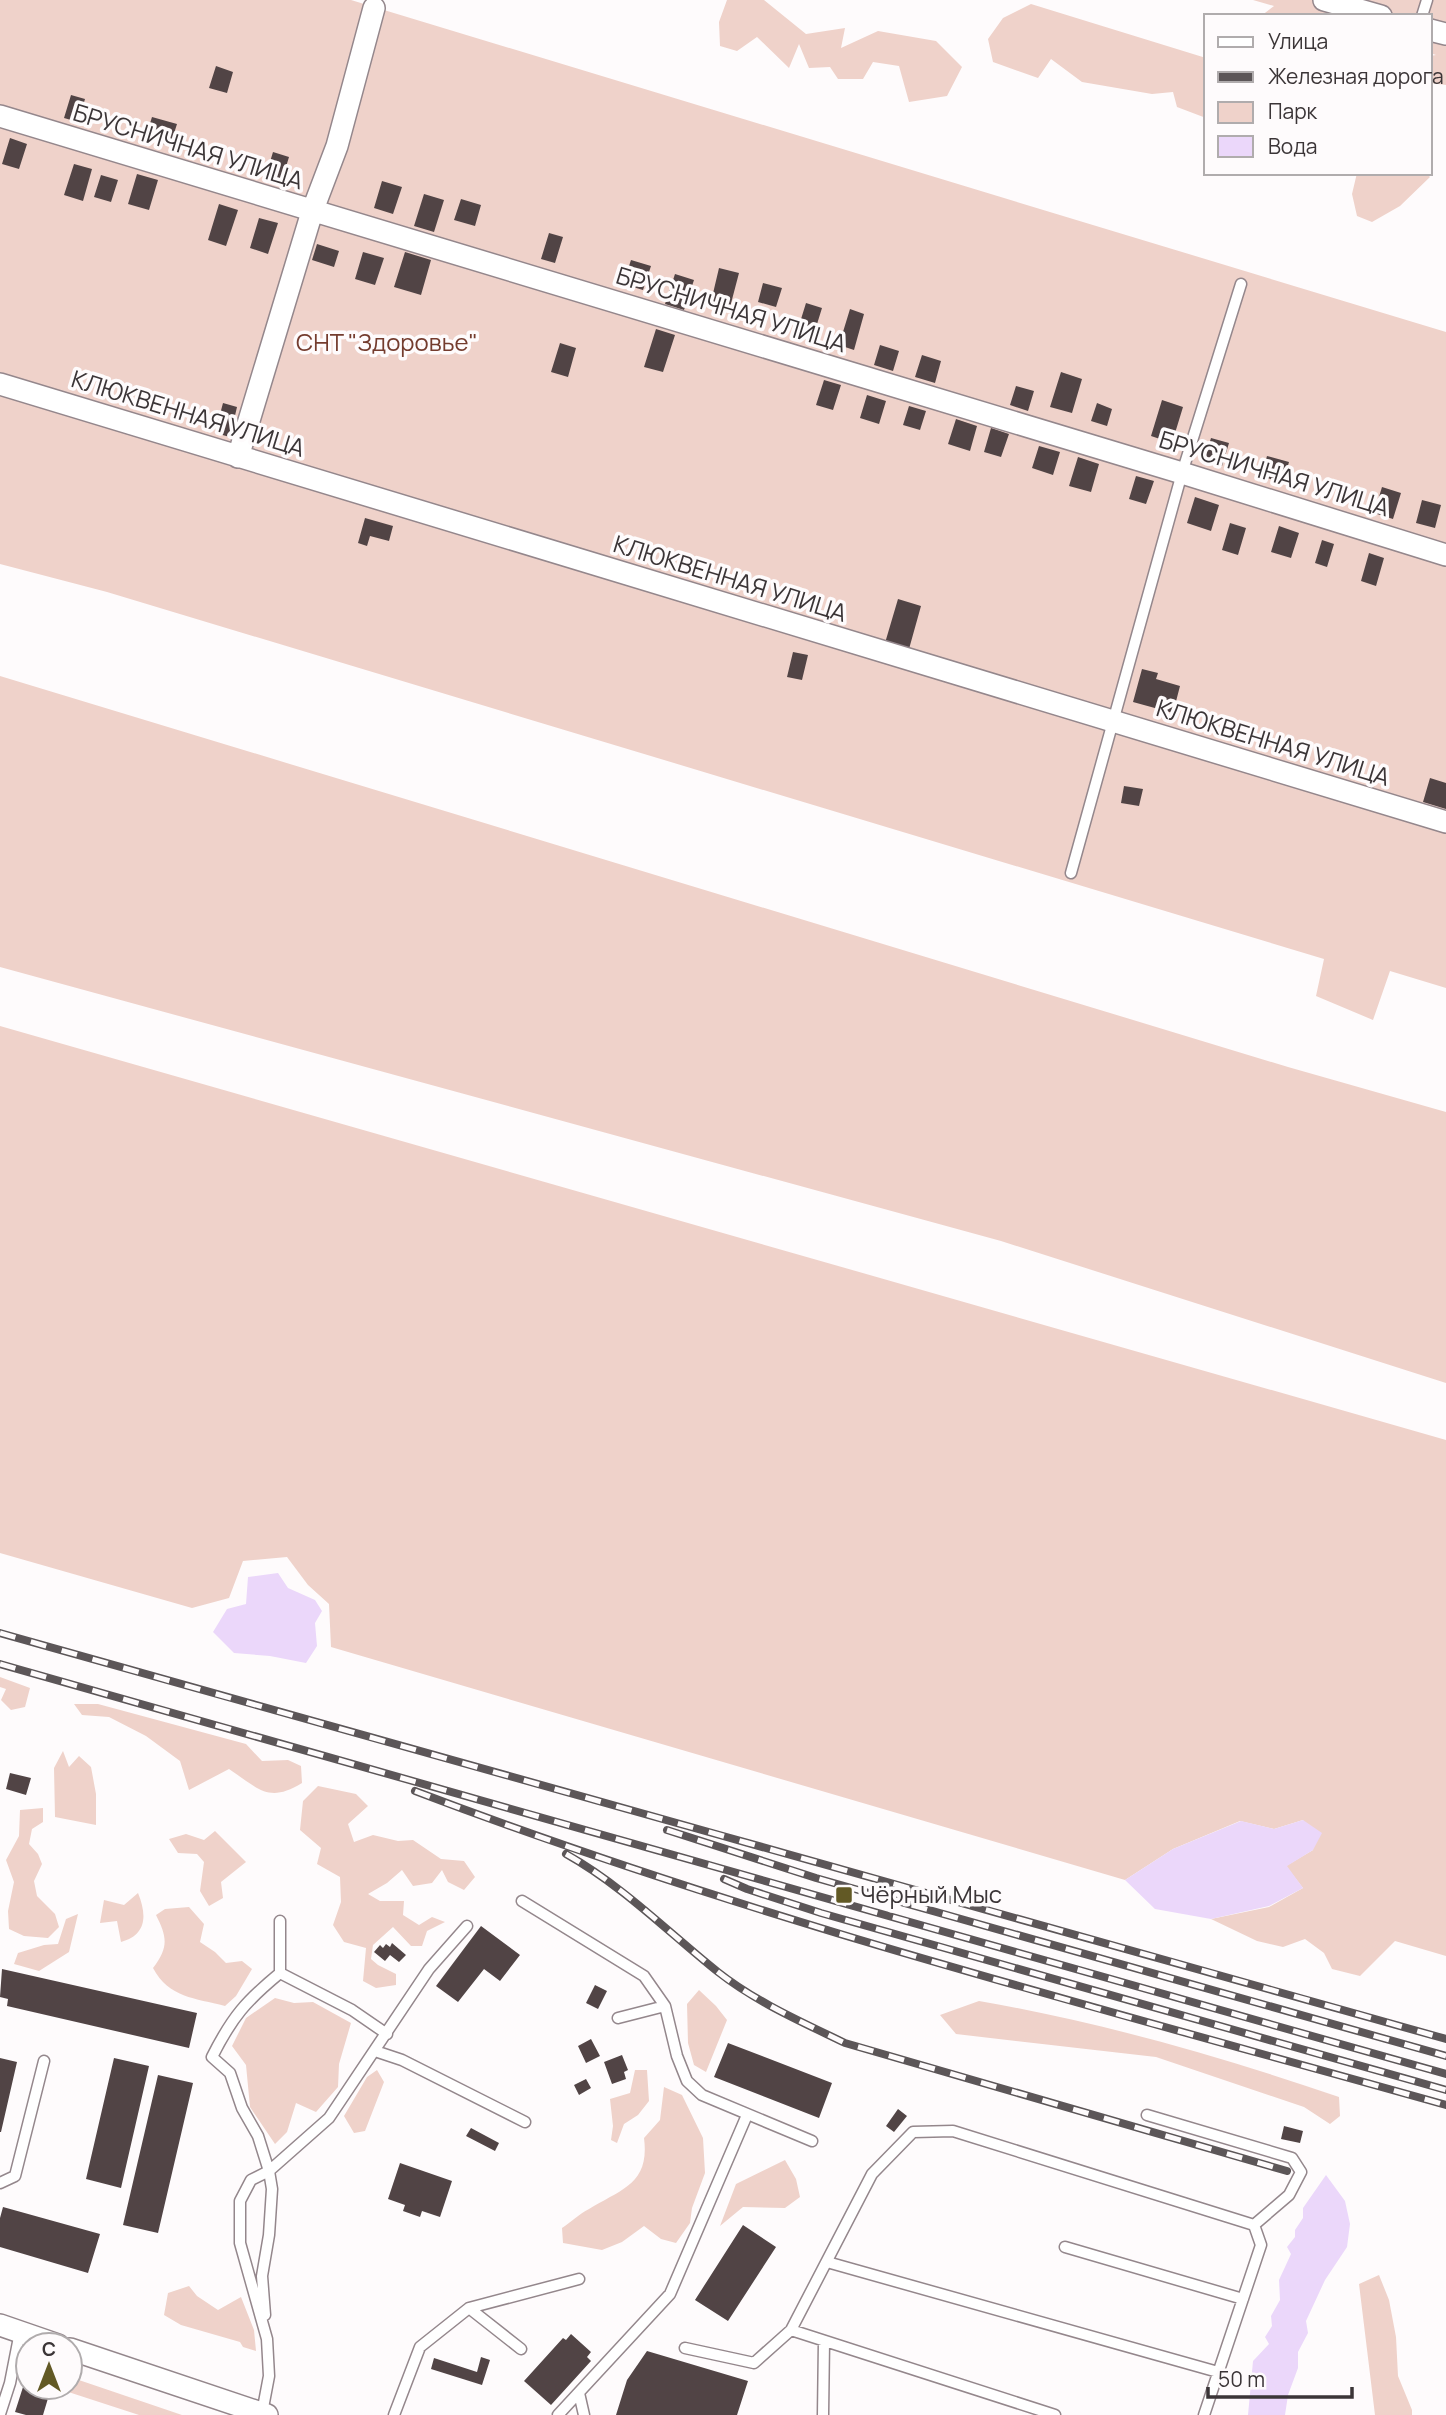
<svg xmlns="http://www.w3.org/2000/svg" width="1446" height="2415" viewBox="0 0 1446 2415" font-family="Manrope,sans-serif">
<style>
.green{fill:#efd2ca}
.water{fill:#ebd7fa}
.building{fill:#514445}
.lines{fill:none;stroke-linecap:round;stroke-linejoin:round}
.service-casing{stroke:#94878c;stroke-width:13}
.minor-casing{stroke:#94878c;stroke-width:24}
.service{stroke:#fff;stroke-width:10}
.minor{stroke:#fff;stroke-width:21}
.rail-casing{stroke:#5c5658;stroke-width:8}
.rail{stroke:#fefbfc;stroke-width:5;stroke-dasharray:16;stroke-linecap:butt}
.poi-dot{fill:#625925;stroke:#fefbfc;stroke-width:2.5}
.labels{text-anchor:middle;stroke-width:7;stroke-linejoin:round;paint-order:stroke}
.street-label{font-size:24px;fill:#3b3537;stroke:#fefbfc}
.park-label{font-size:24px;fill:#743c2e;stroke:#fefbfc}
.poi-label{font-size:24px;fill:#3b3537;stroke:#fefbfc;text-anchor:start}
</style>
<rect width="100%" height="100%" fill="#fefbfc"/>
<path class="green" d="M0,0H351L1446,332V988L1390,971L1373,1020L1316,996L1324,959L107,592L0,564Z
M727,0H764L806,34L845,28L841,48L878,31L936,41L962,67L947,96L909,102L899,66L873,62L863,79H838L830,67L809,68L799,44L789,68L757,37L737,51L720,46L719,22Z
M1253,0H1446V85L1430,83V56L1436,55L1430,53V16H1261L1274,6Z
M1031,4L1206,58V118L1177,107L1173,92L1152,94L1082,82L1051,59L1038,78L993,62L988,39L1003,18Z
M1357,173H1426L1430,177L1400,206L1372,222L1357,216L1352,194Z
M0,676L1288,1067L1446,1112V1383L1001,1241L0,967Z
M0,1026L1446,1440V1956L1395,1941L1360,1976L1332,1969L1324,1953L1305,1939L1283,1947L1257,1941L1211,1919L1269,1907L1303,1888L1286,1866L1313,1850L1303,1820L1274,1829L1240,1821L1173,1849L1125,1880L331,1647L329,1604L308,1585L287,1557L243,1561L229,1598L192,1608L0,1553Z
M0,1677L30,1688L25,1707L11,1710L1,1700L6,1689L0,1687Z
M74,1704H98L246,1744L262,1761L288,1760L301,1766L302,1783C268,1804 258,1788 229,1769L189,1790L180,1761L146,1736L109,1717L82,1715Z
M63,1751L69,1767L79,1756L91,1767L96,1794V1825L55,1817L54,1768Z
M318,1786L356,1794L368,1806L348,1824L354,1842L373,1835L398,1841L413,1840L441,1859L464,1861L475,1877L464,1890L448,1882L442,1870L432,1883L413,1886L402,1870L387,1883L368,1894L380,1901H404L403,1915L419,1925L432,1917L445,1922L427,1931L422,1946H411L393,1927L373,1945L371,1959L378,1965L396,1974V1985L376,1988L363,1981L366,1948L344,1942L333,1925L341,1902L340,1877L317,1864L321,1848L300,1830L303,1801Z
M43,1808V1822L32,1829L29,1844L38,1854L42,1864L34,1881L37,1896L55,1914L59,1927L48,1938L24,1936L9,1929L8,1911L14,1882L6,1860L19,1836L20,1810Z
M215,1831L246,1862L221,1882L223,1898L209,1906L200,1891L204,1862L197,1854L178,1853L169,1839L186,1834L204,1840Z
M138,1893C147,1915 147,1935 121,1942L117,1921L100,1923L104,1900L124,1905Z
M189,1907L204,1924L200,1942L215,1952L226,1963L242,1961L252,1969L236,1996L225,2006C195,1998 169,1998 153,1968C169,1947 167,1937 156,1915L165,1909Z
M78,1914L69,1952L39,1971L14,1964L18,1953L44,1945L58,1944L66,1919Z
M699,1990L716,2006L727,2020L706,2072L694,2065L688,2043L687,2004Z
M275,1998L294,2003L313,2002L351,2023L339,2064L338,2087L316,2112L296,2103L287,2132L275,2144L250,2107L246,2065L232,2046L246,2018Z
M979,2001C1101,2022 1222,2057 1339,2097L1340,2116L1330,2124L1304,2107L1156,2057L956,2034L940,2015Z
M377,2070L384,2082L365,2131L354,2133L344,2116L367,2077Z
M635,2070H647L649,2101L638,2115L624,2124L617,2143L611,2140L613,2126L610,2099L630,2093Z
M664,2087L682,2095L703,2138L705,2173L692,2208L690,2223L676,2243L661,2239L644,2226L622,2242L602,2250L563,2243L562,2228C571,2222 579,2214 589,2209C621,2189 650,2184 644,2138L660,2120Z
M785,2160L796,2179L800,2197L785,2208L743,2207L720,2226L736,2184Z
M1379,2275L1389,2300L1396,2337L1398,2376L1412,2410V2415H1375L1359,2284Z
M189,2286L197,2296L218,2310L241,2297L254,2330L256,2351L243,2347L240,2342L181,2325L164,2315L168,2293Z
M70,2377L182,2415H139L53,2387H70Z"/>
<path class="water" d="M278,1573L288,1588L315,1600L322,1611L315,1623L317,1646L306,1663L270,1656L234,1653L213,1632L227,1609L246,1604L248,1577Z
M1303,1820L1322,1833L1313,1850L1287,1866L1303,1888L1269,1906L1211,1919L1155,1909L1125,1880L1173,1849L1241,1821L1274,1829Z
M1326,2175L1345,2201L1350,2224L1347,2247L1325,2280L1306,2321L1308,2333L1298,2352V2368L1288,2395L1285,2415H1248L1253,2361L1269,2344L1265,2337L1272,2326L1271,2316L1280,2300L1279,2280L1291,2254L1287,2247L1295,2237V2230L1303,2218V2208Z"/>
<path class="building" d="M216,66L233,72L227,93L209,88Z
M71,95L85,99L78,122L64,118Z
M152,117L177,124L170,146L145,139Z
M10,138L27,144L19,169L2,164Z
M273,152L289,157L281,183L265,178Z
M74,164L92,169L83,201L64,195Z
M137,174L158,180L149,210L128,204Z
M101,175L118,180L111,202L94,197Z
M382,181L402,187L393,214L374,208Z
M424,194L444,200L434,232L414,226Z
M461,199L481,205L475,226L454,220Z
M219,204L238,210L226,246L208,240Z
M259,218L278,223L268,254L250,248Z
M549,233L563,237L555,263L541,259Z
M317,244L339,251L334,267L312,260Z
M363,252L384,258L375,285L355,279Z
M405,252L431,260L421,295L394,287Z
M631,260L651,266L643,290L623,284Z
M719,268L739,273L729,311L710,306Z
M675,274L694,280L684,310L665,304Z
M763,283L782,288L776,307L758,302Z
M806,303L822,308L813,337L797,332Z
M850,309L864,314L854,350L839,345Z
M656,329L675,335L663,372L644,367Z
M560,343L576,348L568,377L551,372Z
M880,345L899,351L893,371L874,365Z
M922,355L941,361L935,383L915,377Z
M1061,372L1082,379L1072,413L1050,407Z
M824,380L841,385L833,410L816,405Z
M1016,386L1034,391L1028,411L1010,405Z
M867,395L886,401L879,424L860,418Z
M1162,400L1183,407L1172,443L1151,436Z
M223,403L237,407L230,437L215,433Z
M1097,403L1112,409L1107,426L1091,421Z
M909,406L926,411L920,430L903,425Z
M956,419L977,426L970,451L948,444Z
M991,428L1009,434L1001,457L984,452Z
M1211,438L1229,443L1222,466L1204,461Z
M1039,446L1060,452L1053,475L1032,468Z
M1267,456L1289,462L1283,483L1261,476Z
M1078,457L1099,464L1091,492L1069,486Z
M1136,476L1154,481L1146,504L1129,499Z
M1382,487L1401,493L1393,519L1374,513Z
M1195,497L1219,505L1211,531L1187,523Z
M1422,500L1441,505L1435,528L1416,523Z
M365,518L393,526L389,541L370,536L367,546L358,543Z
M1230,523L1246,528L1238,555L1222,550Z
M1279,526L1299,533L1291,558L1271,552Z
M1322,540L1334,544L1327,567L1315,563Z
M1369,553L1384,558L1376,586L1361,581Z
M898,599L921,606L909,649L885,643Z
M793,652L808,655L802,680L787,677Z
M1142,669L1158,673L1156,679L1180,686L1173,713L1133,702Z
M1430,778L1446,783V809L1423,802Z
M1124,786L1143,789L1139,806L1121,803Z
M10,1773L31,1778L26,1795L6,1789Z
M481,1926L520,1955L500,1981L484,1969L458,2002L436,1986Z
M392,1943L406,1955L399,1962L390,1955L385,1961L374,1952L380,1945L383,1948L386,1944L390,1947Z
M2,1969L197,2013L189,2048L7,2006L8,1999L0,1997Z
M595,1985L607,1991L598,2009L586,2003Z
M591,2039L600,2056L586,2063L578,2046Z
M728,2043L832,2083L819,2118L714,2077Z
M622,2055L628,2070L624,2072L626,2079L612,2084L604,2062Z
M0,2058L17,2062L1,2132H0Z
M114,2058L149,2066L121,2188L86,2179Z
M158,2075L193,2083L158,2233L123,2225Z
M586,2079L591,2088L579,2095L574,2085Z
M898,2109L907,2116L894,2132L886,2126Z
M1284,2126L1303,2131L1300,2143L1281,2139Z
M471,2128L499,2143L495,2151L466,2136Z
M400,2163L452,2181L440,2217L422,2211L420,2217L403,2211L405,2205L388,2199Z
M3,2207L100,2234L88,2273L0,2247V2218Z
M743,2225L776,2247L728,2321L695,2300Z
M571,2334L591,2352L587,2357L591,2361L551,2405L524,2381L563,2338L566,2340Z
M647,2351L748,2381L737,2415H616L627,2380Z
M481,2357L490,2360L482,2385L431,2369L434,2358L477,2372Z
M23,2387L49,2395L43,2415H26L15,2412Z"/>
<g class="lines">
<g class="service-casing">
<path id="service" d="M1422,16L1427,0
M1071,873L1182,473L1241,284
M522,1901L644,1976L665,2006L677,2056L687,2081L702,2095L812,2141
M280,1921V1973
M280,1973L352,2010L387,2034
M618,2018L665,2006
M375,2051L402,2060L525,2122
M1147,2115L1292,2158L1301,2172L1289,2195L1254,2225
M0,2183L15,2176L44,2061
M1065,2247L1243,2299
M827,2262L1218,2372
M469,2308L521,2349
M265,2315L262,2276L269,2235L272,2189L269,2171L258,2136L242,2108L230,2073L212,2057C232,2017 246,2001 280,1973
M791,2330L1055,2415
M685,2348L754,2363L791,2330L872,2174L913,2132L953,2131L1254,2225L1261,2245L1204,2415
M579,2393L584,2415
M262,2413L269,2376L267,2339L240,2243V2201L251,2180L269,2171L329,2118L429,1969L467,1926
M0,2414L10,2383L20,2332
M394,2415L420,2347L469,2308L579,2279
M558,2415L670,2294L747,2115
M823,2415L824,2341"/>
</g>
<g class="minor-casing">
<path id="minor" d="M1324,0L1381,16
M1430,30L1446,34
M0,116L1182,473L1446,555
M0,384L1446,822
M238,457L312,212L337,146L374,8
M0,2325L58,2345
M70,2349L267,2415"/>
</g>
<use href="#service" class="service"/>
<use href="#minor" class="minor"/>
<g class="rail-casing">
<path id="rail" d="M0,1633C482,1769 964,1903 1446,2039
M0,1664L1446,2074
M415,1791C751,1919 1100,2008 1446,2105
M667,1830L816,1878L1446,2056
M566,1854C623,1886 668,1932 718,1972C756,2002 802,2022 845,2043L1287,2171
M724,1879L747,1889L821,1913L1446,2090"/>
</g>
<use href="#rail" class="rail"/>
</g>
<rect class="poi-dot" x="835" y="1886" width="18" height="18" rx="3.5"/>
<g class="labels">
<g class="street-label">
<text transform="translate(188 147) rotate(17)" y="8">БРУСНИЧНАЯ УЛИЦА</text>
<text transform="translate(731 310) rotate(17)" y="8">БРУСНИЧНАЯ УЛИЦА</text>
<text transform="translate(188 414) rotate(17)" y="8">КЛЮКВЕННАЯ УЛИЦА</text>
<text transform="translate(1274 474) rotate(17)" y="8">БРУСНИЧНАЯ УЛИЦА</text>
<text transform="translate(730 579) rotate(17)" y="8">КЛЮКВЕННАЯ УЛИЦА</text>
<text transform="translate(1273 743) rotate(17)" y="8">КЛЮКВЕННАЯ УЛИЦА</text>
</g>
<g class="park-label">
<text x="387" y="351">СНТ "Здоровье"</text>
</g>
<g class="poi-label">
<text x="860" y="1903">Чёрный Мыс</text>
</g>
</g>
<rect x="1204" y="14" width="228" height="161" fill="#fefbfc" stroke="#b0acad" stroke-width="2"/>
<rect x="1218" y="37" width="35" height="10" fill="#ffffff" stroke="#b0acad" stroke-width="2"/>
<text x="1268" y="49" font-size="21" fill="#3b3537">Улица</text>
<rect x="1218" y="72" width="35" height="10" fill="#5c5658" stroke="#b0acad" stroke-width="2"/>
<text x="1268" y="84" font-size="21" fill="#3b3537">Железная дорога</text>
<rect x="1218" y="102" width="35" height="21" fill="#efd2ca" stroke="#b0acad" stroke-width="2"/>
<text x="1268" y="119" font-size="21" fill="#3b3537">Парк</text>
<rect x="1218" y="136" width="35" height="21" fill="#ebd7fa" stroke="#b0acad" stroke-width="2"/>
<text x="1268" y="154" font-size="21" fill="#3b3537">Вода</text>
<g transform="translate(49 2366)"><circle r="33" fill="#fefbfc" stroke="#b0acad" stroke-width="2"/>
<path d="M0-5L12 26L0 18L-12 26Z" fill="#625925"/>
<text y="-10" font-size="19" font-weight="bold" text-anchor="middle" fill="#3b3537">С</text>
</g>
<path d="M1208 2387v10h144v-10" fill="none" stroke="#3b3537" stroke-width="3.5"/>
<text x="1218" y="2387" font-size="21" fill="#3b3537" stroke="#fefbfc" stroke-width="5" paint-order="stroke">50 m</text>
</svg>
